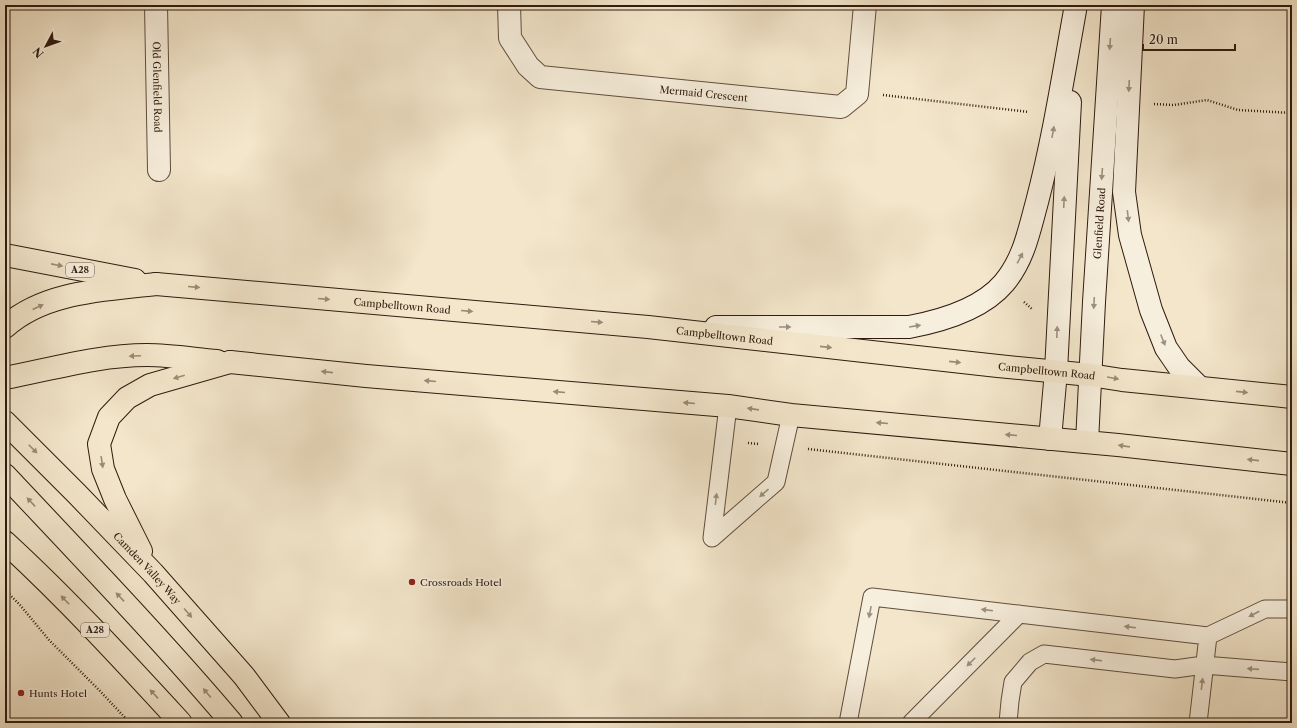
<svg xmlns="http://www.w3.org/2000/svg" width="1297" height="728" viewBox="0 0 1297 728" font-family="'Libre Caslon Text',serif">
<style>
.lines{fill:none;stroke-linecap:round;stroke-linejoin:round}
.lane-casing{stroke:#604e3e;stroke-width:19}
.street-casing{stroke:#604e3e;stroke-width:24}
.secondary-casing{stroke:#2f1b0f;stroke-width:24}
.primary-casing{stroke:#2f1b0f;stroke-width:24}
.highway-casing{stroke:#2f1b0f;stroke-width:24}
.path{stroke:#2f1b0f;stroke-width:2.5;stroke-dasharray:1 2;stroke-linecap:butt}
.lane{stroke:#f7efdd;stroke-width:17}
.street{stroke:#f7efdd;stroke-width:22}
.secondary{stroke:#f7efdd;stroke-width:22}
.primary{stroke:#f3e6cb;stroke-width:22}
.highway{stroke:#f3e6cb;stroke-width:22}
.oneway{fill:#9d9080}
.oneway2{fill:#9b8b76}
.poi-dot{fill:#8f2418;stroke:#f7efdd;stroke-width:1.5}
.labels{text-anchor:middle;stroke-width:3.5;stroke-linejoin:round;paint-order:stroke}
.shield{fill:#f7efdd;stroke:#6b5b4d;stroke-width:1}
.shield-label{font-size:9px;font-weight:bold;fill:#2f1b0f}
.street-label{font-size:10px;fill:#2f1b0f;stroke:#f7efdd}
.poi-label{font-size:10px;fill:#2f1b0f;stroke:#f7efdd;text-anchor:start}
</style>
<rect width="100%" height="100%" fill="#f3e6cb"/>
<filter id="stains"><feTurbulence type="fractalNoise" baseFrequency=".005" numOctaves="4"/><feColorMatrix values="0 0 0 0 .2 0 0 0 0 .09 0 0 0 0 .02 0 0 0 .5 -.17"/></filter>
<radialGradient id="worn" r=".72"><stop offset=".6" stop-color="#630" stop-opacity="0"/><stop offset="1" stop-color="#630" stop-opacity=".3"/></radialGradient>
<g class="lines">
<g class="lane-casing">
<path id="lane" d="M712,538L776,482L791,415
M712,538L728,406
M848,723L872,597L1208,636L1265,609H1292
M911,723L1019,614
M1008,723L1010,701L1013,682L1030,662L1044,654L1175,669L1204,665L1292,672
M1198,723L1208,636"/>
</g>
<g class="street-casing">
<g id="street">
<path id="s1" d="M156,5L159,170"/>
<path id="s2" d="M509,5L510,38L528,66L540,77L841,107L857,94L865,5"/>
</g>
</g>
<g class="secondary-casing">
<g id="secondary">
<path d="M1133,5L1124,192L1130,235L1151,310L1166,348L1179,367L1199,387"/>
<path d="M716,327H909C941,321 982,309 1004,283C1024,259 1029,231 1037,202C1054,137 1064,71 1076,5"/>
<path d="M1050,439L1056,371L1070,102"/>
<path id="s3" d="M1087,442L1094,302L1113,5"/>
</g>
</g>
<g class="primary-casing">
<g id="primary">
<path id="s4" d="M156,284L648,327L998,366L1090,375L1122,380L1292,397"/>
<path d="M230,362L366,376L728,406L791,415L1118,445L1292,464"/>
</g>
</g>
<g class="highway-casing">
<g id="highway">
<path d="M5,255L135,280"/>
<path d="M5,327C45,291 105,290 156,284"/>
<path d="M5,378C52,369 99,355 147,355C170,355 194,359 217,361"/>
<path id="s5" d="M5,422L77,494L153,573L244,676L279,723"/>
<path d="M5,475C82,557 160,638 232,723"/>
<path d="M5,542C67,599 124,661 181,723"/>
<path d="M141,551L115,499L103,469L99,444L109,417L127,398L150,385L230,362"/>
</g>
</g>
<path class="path" d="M883,95L1029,112
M1154,104L1174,105L1207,100L1238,110L1292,113
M1024,302L1032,309
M748,443L759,444
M808,449L1292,503
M5,590L20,605L49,640L100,691L130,723"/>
<use href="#lane" class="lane"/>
<use href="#street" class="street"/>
<use href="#secondary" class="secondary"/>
<use href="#primary" class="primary"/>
<use href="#highway" class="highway"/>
</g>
<defs><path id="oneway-solid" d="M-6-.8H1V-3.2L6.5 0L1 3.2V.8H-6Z"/></defs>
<g class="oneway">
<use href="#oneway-solid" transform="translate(1110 44) rotate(94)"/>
<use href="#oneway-solid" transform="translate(1129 86) rotate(93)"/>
<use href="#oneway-solid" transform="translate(1053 132) rotate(-80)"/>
<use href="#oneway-solid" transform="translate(1102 174) rotate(94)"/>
<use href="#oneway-solid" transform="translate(1064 202) rotate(-87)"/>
<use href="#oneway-solid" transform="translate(1128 216) rotate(83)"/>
<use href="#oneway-solid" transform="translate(1020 258) rotate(-62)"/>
<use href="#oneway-solid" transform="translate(1094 303) rotate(93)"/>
<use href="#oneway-solid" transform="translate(915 326) rotate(-9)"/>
<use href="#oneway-solid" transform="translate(785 327)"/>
<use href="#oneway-solid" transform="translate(1057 332) rotate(-88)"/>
<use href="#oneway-solid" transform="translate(1163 340) rotate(68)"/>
<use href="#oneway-solid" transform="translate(764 493) rotate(139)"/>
<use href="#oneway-solid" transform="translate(716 499) rotate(-83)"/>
<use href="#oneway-solid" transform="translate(987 610) rotate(-173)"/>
<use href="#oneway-solid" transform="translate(870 612) rotate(101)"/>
<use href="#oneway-solid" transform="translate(1254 614) rotate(152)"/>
<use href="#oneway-solid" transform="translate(1130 627) rotate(-173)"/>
<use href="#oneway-solid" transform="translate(1096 660) rotate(-173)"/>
<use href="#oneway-solid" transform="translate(971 662) rotate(135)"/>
<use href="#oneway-solid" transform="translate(1253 669) rotate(-176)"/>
<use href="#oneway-solid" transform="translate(1202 684) rotate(-83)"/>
</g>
<g class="oneway2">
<use href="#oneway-solid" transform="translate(57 265) rotate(11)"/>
<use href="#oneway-solid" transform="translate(194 287) rotate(5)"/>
<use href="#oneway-solid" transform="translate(324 299) rotate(5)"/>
<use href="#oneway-solid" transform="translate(38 307) rotate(-25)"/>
<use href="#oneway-solid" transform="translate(467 311) rotate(5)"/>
<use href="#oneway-solid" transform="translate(597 322) rotate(5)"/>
<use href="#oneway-solid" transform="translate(826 347) rotate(6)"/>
<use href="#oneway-solid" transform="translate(135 356) rotate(177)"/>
<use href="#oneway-solid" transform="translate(955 362) rotate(6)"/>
<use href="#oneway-solid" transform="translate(327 372) rotate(-174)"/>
<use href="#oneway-solid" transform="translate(179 377) rotate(164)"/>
<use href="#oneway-solid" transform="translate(1113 378) rotate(10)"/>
<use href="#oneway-solid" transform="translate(430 381) rotate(-175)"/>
<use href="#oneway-solid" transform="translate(559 392) rotate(-175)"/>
<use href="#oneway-solid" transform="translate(1242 392) rotate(6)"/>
<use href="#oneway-solid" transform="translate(689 403) rotate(-175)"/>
<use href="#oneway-solid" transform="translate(753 409) rotate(-172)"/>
<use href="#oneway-solid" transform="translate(882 423) rotate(-175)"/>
<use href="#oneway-solid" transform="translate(1011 435) rotate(-175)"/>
<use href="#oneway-solid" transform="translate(1124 446) rotate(-172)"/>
<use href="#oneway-solid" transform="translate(33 449) rotate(45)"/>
<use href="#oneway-solid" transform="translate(1253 460) rotate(-174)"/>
<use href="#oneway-solid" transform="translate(102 462) rotate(81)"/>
<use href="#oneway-solid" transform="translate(31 502) rotate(-133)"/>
<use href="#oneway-solid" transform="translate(120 597) rotate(-133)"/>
<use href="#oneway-solid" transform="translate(65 600) rotate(-134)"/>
<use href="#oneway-solid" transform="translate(188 613) rotate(49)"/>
<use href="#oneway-solid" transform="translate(207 693) rotate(-130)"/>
<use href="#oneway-solid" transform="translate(154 694) rotate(-133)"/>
</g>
<g class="poi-dot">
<circle cx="412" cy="582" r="4"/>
<circle cx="21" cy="693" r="4"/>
</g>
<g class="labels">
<g class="shield">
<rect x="66" y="263" width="28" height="14" rx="3"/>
<rect x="81" y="623" width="28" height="14" rx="3"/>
</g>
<g class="shield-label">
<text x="80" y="273">A28</text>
<text x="95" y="633">A28</text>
</g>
<g class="street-label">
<text dy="4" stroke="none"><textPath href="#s1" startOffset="82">Old Glenfield Road</textPath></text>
<text dy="4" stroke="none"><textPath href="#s2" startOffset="247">Mermaid Crescent</textPath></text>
<text dy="4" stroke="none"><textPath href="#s3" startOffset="219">Glenfield Road</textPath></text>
<text dy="4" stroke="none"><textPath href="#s4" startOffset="247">Campbelltown Road</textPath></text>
<text dy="4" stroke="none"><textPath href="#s4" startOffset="571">Campbelltown Road</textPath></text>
<text dy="4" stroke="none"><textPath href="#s4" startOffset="895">Campbelltown Road</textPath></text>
<text dy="4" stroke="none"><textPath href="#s5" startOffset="204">Camden Valley Way</textPath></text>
</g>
<g class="poi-label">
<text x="420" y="586">Crossroads Hotel</text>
<text x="29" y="697">Hunts Hotel</text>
</g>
</g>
<rect width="1297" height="728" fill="none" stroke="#f3e6cb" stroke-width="20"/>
<rect x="6" y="6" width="1285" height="716" fill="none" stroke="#2f1b0f" stroke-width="2"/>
<rect x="10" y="10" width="1277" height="708" fill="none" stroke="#2f1b0f"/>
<g transform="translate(46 46) rotate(229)" stroke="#f7efdd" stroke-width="3" paint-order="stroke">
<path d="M0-3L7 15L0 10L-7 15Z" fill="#2f1b0f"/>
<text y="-6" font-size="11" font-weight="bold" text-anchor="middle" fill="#2f1b0f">N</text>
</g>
<path d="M1143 44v6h92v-6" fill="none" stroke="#2f1b0f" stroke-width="2"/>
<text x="1149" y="44" font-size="12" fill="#2f1b0f" stroke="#f7efdd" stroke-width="3" paint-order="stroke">20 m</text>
<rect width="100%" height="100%" filter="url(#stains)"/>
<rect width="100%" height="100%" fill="url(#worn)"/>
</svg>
